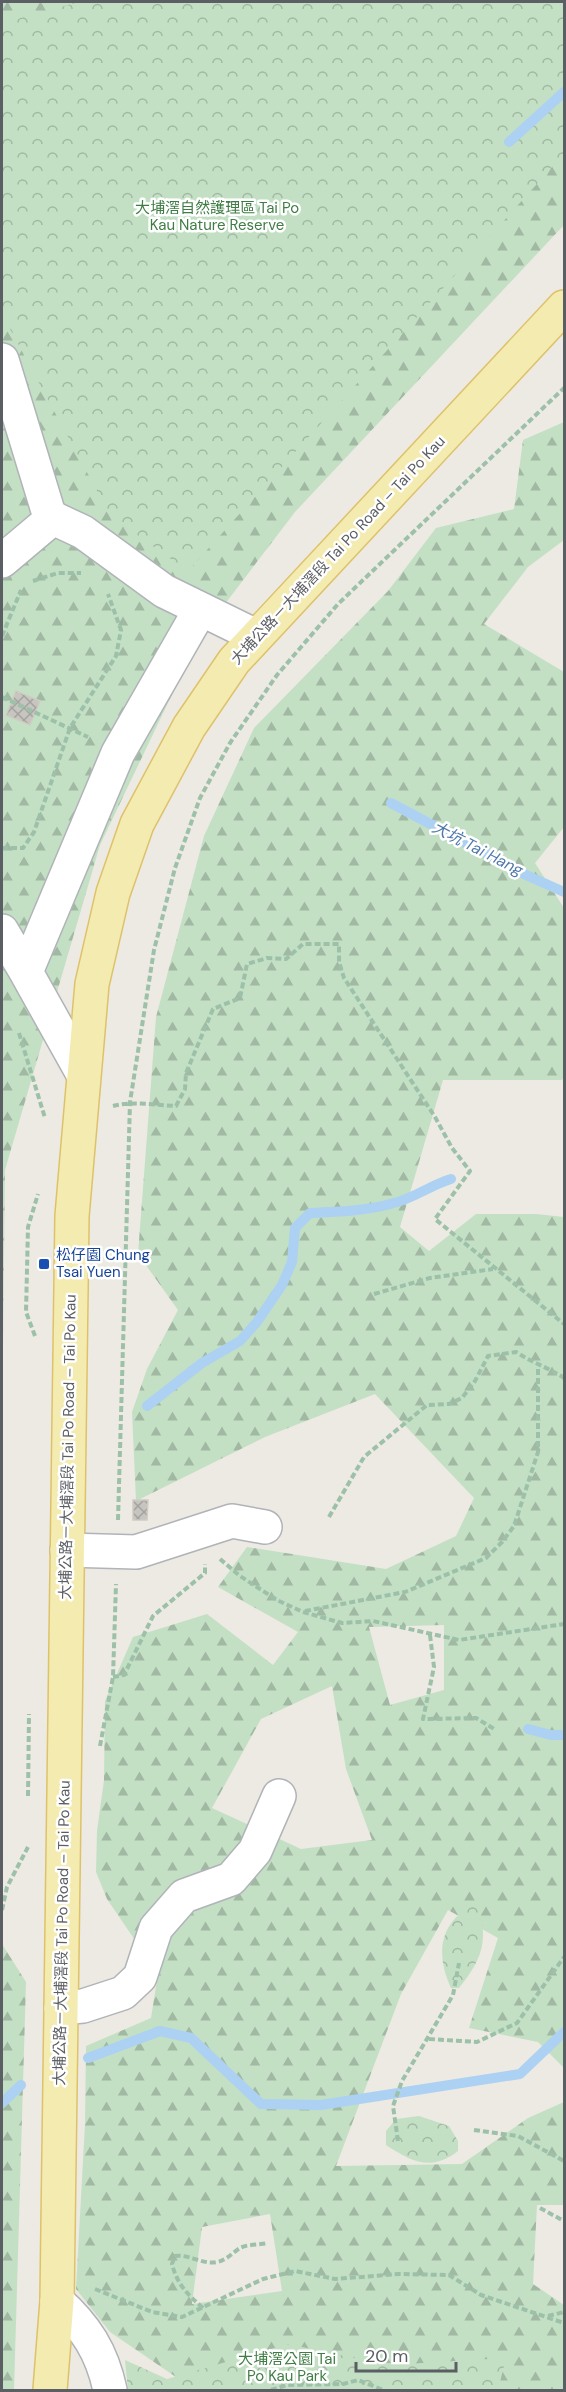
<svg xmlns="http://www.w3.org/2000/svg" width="566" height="2392" viewBox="0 0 566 2392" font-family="'DM Sans','Noto Sans TC',sans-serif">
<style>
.forest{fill:url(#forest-firs);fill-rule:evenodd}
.park{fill:url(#park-crowns)}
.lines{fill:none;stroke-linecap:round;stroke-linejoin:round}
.stream{stroke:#acd1f3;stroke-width:10}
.building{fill:url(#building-cross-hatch);stroke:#d0ccc2;stroke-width:1.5}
.minor-casing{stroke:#b0b3b7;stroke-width:36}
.major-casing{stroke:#dec26a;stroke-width:36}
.path{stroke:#9dc0a9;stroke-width:4;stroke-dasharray:6 3;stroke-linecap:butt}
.minor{stroke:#fff;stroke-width:33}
.major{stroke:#f4ebb0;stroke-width:33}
.transit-dot{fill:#1a4fb4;stroke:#fff;stroke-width:2}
.labels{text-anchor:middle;stroke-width:5;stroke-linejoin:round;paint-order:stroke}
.park-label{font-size:15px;fill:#3f7d44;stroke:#fff}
.street-label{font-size:15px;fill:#5b5e62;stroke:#fff}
.transit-label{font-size:15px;fill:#164399;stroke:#fff;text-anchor:start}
.water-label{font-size:16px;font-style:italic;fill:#4f79ab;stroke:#fff}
</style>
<defs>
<pattern id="forest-firs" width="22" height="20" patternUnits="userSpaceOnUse" patternTransform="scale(1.5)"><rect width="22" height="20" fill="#c3e0c4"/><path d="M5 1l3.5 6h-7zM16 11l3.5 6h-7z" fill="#a1b9a3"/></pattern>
<pattern id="park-crowns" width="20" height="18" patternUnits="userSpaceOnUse" patternTransform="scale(1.5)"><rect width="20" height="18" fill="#c3e0c4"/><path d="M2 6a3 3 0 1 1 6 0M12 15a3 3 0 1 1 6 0" fill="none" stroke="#a1b9a3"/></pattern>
<pattern id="building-cross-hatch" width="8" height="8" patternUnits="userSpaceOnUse" patternTransform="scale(1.5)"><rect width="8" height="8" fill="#c7c5c0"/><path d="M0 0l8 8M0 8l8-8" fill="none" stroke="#a5a39f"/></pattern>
</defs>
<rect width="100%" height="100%" fill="#eceae3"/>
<path class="forest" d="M2,2H564V225L295,512L199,638L100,845L5,1170L2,1426Z
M564,422V540L528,567L484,624L564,672V827L535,863L564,908V1077L562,1080H443L400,1227L429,1251L476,1214H536L564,1217V2068L538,2042L469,2028L498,1938L448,1910L401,1994L336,2166L462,2164L528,2118L564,2102V2205H537L533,2284L564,2305V2390H195L110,2332L76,2289L85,2124L86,2046L151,2018L158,1974L107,1899L96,1872L97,1831L104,1780L105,1701L133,1637L207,1614L273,1665L298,1632L218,1587L247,1547L386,1569L456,1536L474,1498L375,1394L265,1437L136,1501L132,1412L147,1369L178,1310L138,1254L156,1017L204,836L254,728L388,591L436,528L514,509L523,440ZM444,1625V1690L390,1705L369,1627ZM332,1686L346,1769L372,1840L301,1849L212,1808L261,1719ZM270,2214L282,2291L192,2304L202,2227Z
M2,1944L26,1982L14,2390H2Z"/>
<path class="park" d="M79,2H564V154L188,571L111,517L2,314V23Z
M477,1903C489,1940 483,1958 459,1988H451C435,1953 439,1921 477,1903Z
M419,2116L449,2126L458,2141V2151C431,2172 412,2162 386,2145V2131L396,2119Z
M288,2344L373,2362L406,2364L506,2358L498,2390H128L125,2360L167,2379Z"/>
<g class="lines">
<path class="stream" d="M509,142L564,92
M391,803L526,875L564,892
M147,1406L202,1363L240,1341L257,1322L282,1285L292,1262L295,1228L310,1213C337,1212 367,1211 394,1203C414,1198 431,1185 451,1179
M528,1729L551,1735H564
M88,2058L160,2031L191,2038L261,2104L321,2105L520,2074L564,2032
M2,2103L21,2085"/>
</g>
<path class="building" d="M16,691L40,701L30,725L6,715Z
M133,1500H148L147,1520H133Z"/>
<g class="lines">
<g class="minor-casing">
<path id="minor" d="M2,360L48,511L53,518
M2,561L53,518L83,532L164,591L256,636
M2,931L26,972
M83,1074L26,972L118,753L200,610
M67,1550L136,1552L232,1521L265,1527
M61,2008L83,2006L123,1993L140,1977L156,1928L184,1896L231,1879L255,1851L279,1796
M57,2301C86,2327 102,2352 110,2390"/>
</g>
<g class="major-casing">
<path id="major" d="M50,2390L57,2301L72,1216L92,984L113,893L137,824L189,727L234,661L564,307"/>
</g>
<path class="path" d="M33,581L58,573H81
M2,636L21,590
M2,697L88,737
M2,848H23L34,832L70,728L116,656L121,630L108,594
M19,1033L45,1118
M113,1106C133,1101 155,1105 176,1106L185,1089L186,1073L213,1009L240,998L247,964L267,958L286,959L303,944H339V962L344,978L435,1117L452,1148L470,1171L435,1219L564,1324
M374,1294L430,1278L493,1269
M35,1336L26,1312L28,1227L38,1194
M329,1517L364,1457L427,1405L449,1404L462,1398L475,1381L488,1356L516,1352C533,1363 549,1368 564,1378
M118,1520L130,1102L154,950L175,868L200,798L230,743L277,675L338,604L564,388
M220,1559L240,1576L277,1600L303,1612L342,1623L373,1621L459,1640L564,1624
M305,1611L405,1592L486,1558L502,1542L514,1526L538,1452V1367
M430,1635L434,1667L423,1719L476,1718L496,1730
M113,1677L124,1675L153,1616L205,1573V1564
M100,1746L113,1677L116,1584
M28,1796L29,1714
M2,1910L7,1887L28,1847
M429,2039L477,2042L517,2023L564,1957
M474,2130L518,2136L564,2161
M398,2141L393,2106L402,2081L453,1995L459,1963
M540,2208L564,2221
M95,2289L152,2312L182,2317L263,2279L295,2271L335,2279L399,2274L449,2275L481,2295L564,2323
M203,2308C187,2294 177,2284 172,2264L175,2256C190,2254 202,2265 217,2262C227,2260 232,2253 240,2248C247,2244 260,2245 268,2243
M548,2316L564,2312
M271,2390L287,2385L343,2384L358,2380L383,2390"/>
<use href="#minor" class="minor"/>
<use href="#major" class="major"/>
</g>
<rect class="transit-dot" x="38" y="1258" width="12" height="12" rx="3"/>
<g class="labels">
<g class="park-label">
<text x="217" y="213">大埔滘自然護理區 Tai Po<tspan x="217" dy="17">Kau Nature Reserve</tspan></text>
<text x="287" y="2364">大埔滘公園 Tai<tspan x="287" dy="17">Po Kau Park</tspan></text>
</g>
<g class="street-label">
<text transform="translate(338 550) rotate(-47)" y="5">大埔公路－大埔滘段 Tai Po Road – Tai Po Kau</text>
<text transform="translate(68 1447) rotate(-89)" y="5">大埔公路－大埔滘段 Tai Po Road – Tai Po Kau</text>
<text transform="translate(62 1933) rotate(-89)" y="5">大埔公路－大埔滘段 Tai Po Road – Tai Po Kau</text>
</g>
<g class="transit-label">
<text x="56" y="1260">松仔園 Chung<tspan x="56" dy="17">Tsai Yuen</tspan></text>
</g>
<g class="water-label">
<text transform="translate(478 848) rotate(27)" y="6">大坑 Tai Hang</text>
</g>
</g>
<rect width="566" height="2392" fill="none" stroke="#5b5e62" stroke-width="6"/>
<path d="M356 2362v9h100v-9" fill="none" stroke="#5b5e62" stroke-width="3"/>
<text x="365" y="2362" font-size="18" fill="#5b5e62" stroke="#ffffff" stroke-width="4.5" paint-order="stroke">20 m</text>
</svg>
